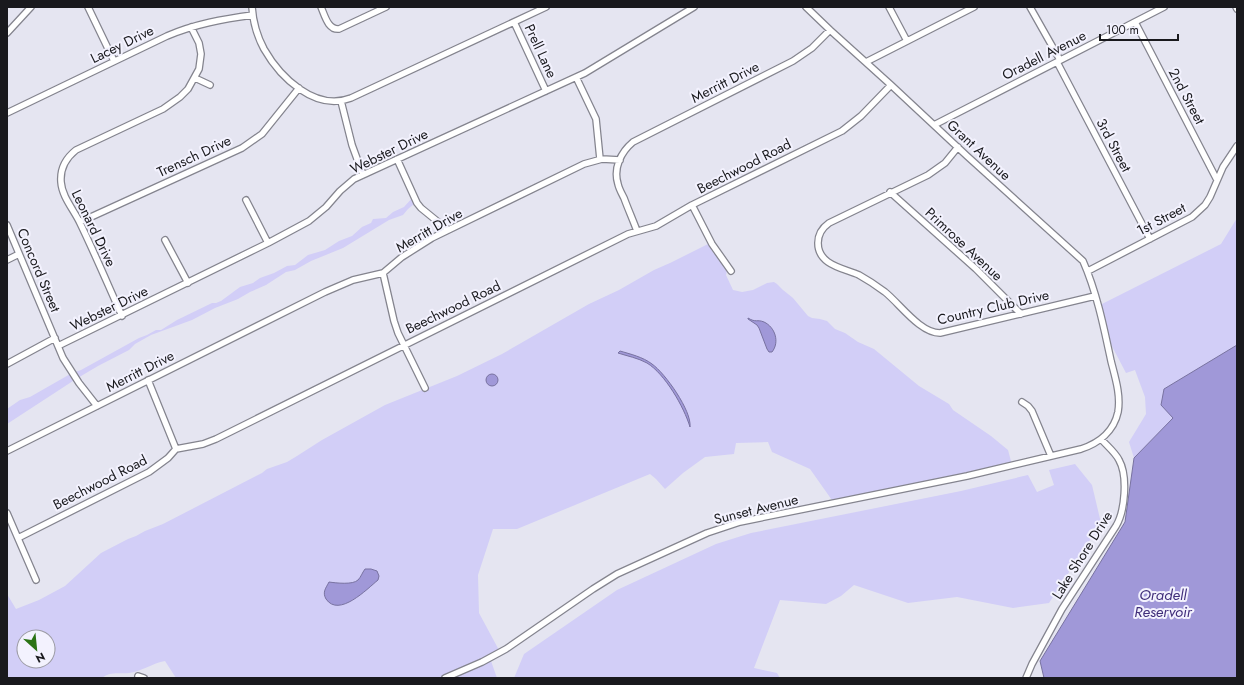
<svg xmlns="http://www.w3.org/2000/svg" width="1244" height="685" viewBox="0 0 1244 685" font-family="Jost,sans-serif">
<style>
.green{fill:#d2cef7;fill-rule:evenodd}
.water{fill:#a098d8;stroke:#7872a0}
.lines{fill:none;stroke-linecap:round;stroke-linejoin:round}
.minor-casing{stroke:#84848e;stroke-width:8}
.minor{stroke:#fff;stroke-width:5.5}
.labels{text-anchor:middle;stroke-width:4;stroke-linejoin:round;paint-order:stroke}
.street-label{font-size:14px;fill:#19191d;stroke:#f3f2fe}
.water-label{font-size:15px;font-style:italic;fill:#402e7a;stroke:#f3f2fe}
</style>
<rect width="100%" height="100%" fill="#e5e5f1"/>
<path class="green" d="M413,197L418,205L414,204L408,209L403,215L389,220L343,248L311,261L295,270L286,272L266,285L250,292L238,299L215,308L192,320L151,335L135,344L129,350L98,366L76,379L7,424V409L20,400L30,397L72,373L81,370L139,338L147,335L156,330H161L177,320L212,303H216L221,301L240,287L253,283L260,278L274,273L287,266L295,265L308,255L325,250L339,241L352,236L362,227L371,223L373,219L386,218L393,212L404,207Z
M1237,218V345L1164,389L1173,418L1134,458L1129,442L1146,414L1145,397L1135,370L1126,373L1104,331L1098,306L1221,244Z
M708,244L714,254L721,257L728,267L726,275L733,290L742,292L753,290L767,283L774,282L777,284L783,290L793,298L808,316L812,318L820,319L827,321L835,329L845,333L858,342L874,349L919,386L949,404L953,410L991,436L1008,450L1012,465L834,503L810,469L772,452L768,442L736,443L734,454L705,457L683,473L665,489L656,479L650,474L517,529H493L478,575L479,613L500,652L492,657L491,661L497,678H176L165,661C153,663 140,672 129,673C119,674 110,671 102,678H7V594L16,609L39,600L65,586L101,553L128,539L136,536L145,531L163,524L262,473L267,469L287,462L297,456L322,440L385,405L457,376L502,354L589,304L619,290L654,270L670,263ZM24,637H48V661H24Z
M1075,464L1092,485L1101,523L1049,603L1013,608L957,597L908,603L854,585L841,596L826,604L780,600L754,668L777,673L780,678H514L524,654L617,590L716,544L751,533L961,491L1028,475L1037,492L1054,485L1049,470Z"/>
<path class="water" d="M748,318C756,323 757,319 764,322C775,327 780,342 772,352H769L767,349L759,328L757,325L748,319Z
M1237,345V678H1044L1040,661L1125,522L1134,458L1173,418L1161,405L1164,389Z
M620,351C630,354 643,357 652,364C665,373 692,411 690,427C684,407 665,374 647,363C638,358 627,356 618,353Z
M486 380a6 6 0 1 1 12 0a6 6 0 1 1-12 0Z
M365,569H371L377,571L379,576L378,580C367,589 339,618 326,599C322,592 326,588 329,582C336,583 353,585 358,580C361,577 362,573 365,569Z"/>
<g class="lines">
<g class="minor-casing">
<path id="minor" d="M88,7L114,61
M252,7C253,21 257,36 264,49C280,77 315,112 351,98L546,7
M321,7C325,16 328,30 339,29L386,7
M889,7L907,41
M1030,7L1060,60
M1236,7L1237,9
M514,22L546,91
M1135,22L1217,180
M7,33L31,7
M866,62L974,7
M1057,62L1150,239
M576,77L596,119L600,159
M195,78L210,85
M341,101L352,145L363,175
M7,113L167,36C195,24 223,19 253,15
M934,125L1164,7
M958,147L945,163L928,175L829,223C822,228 818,235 818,243C818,265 843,268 859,275C868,280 877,286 885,292C900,304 920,333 940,333L1095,296
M397,159L417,203L421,208L448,230
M890,192L976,269L1021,314
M246,200L268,243
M692,205L712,244L731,271
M80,222L242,148L262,134L299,88
M7,225L63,358L79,383L97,406
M637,231C633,220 628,209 624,198C622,194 619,189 618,184C613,168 621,152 633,142L793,61L812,48L830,30
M165,240L188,283
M7,260L19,254
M1088,271L1192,217L1205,205L1210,197L1223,167L1237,146
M383,273L394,321L398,333L425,388
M122,316C108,285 95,254 80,223C74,210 62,197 61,182C60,169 66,158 76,150L163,109L180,97L188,89L199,69L201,54L199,43L191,27
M58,346L268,243L309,221L326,207L340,191L354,179L585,73L694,7
M7,364L55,338
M148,380L176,449
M1022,402L1028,406L1032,411L1051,456
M7,451L325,292L353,280L383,273L402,257L432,238L584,164L602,159L620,160
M7,513L36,580
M18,538L149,472L168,458L176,449L203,444L216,439L628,234L656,226L692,205L842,131L861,116L891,85
M138,676L144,678
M445,678L482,662L506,649L593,589L617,574L707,533L740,522L967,476L1081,449C1099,443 1114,431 1118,412C1121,395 1115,377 1111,361C1104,328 1097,293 1083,261L967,156L891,85L830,30L806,7
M1026,678L1032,664L1062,609L1116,526C1125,511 1128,476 1119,460C1115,452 1107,446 1101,439"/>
</g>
<use href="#minor" class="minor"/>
</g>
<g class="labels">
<g class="street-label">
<text transform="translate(122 44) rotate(-26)" y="5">Lacey Drive</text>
<text transform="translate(541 51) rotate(65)" y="5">Prell Lane</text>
<text transform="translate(1044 55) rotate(-27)" y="5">Oradell Avenue</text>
<text transform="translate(725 82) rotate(-27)" y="5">Merritt Drive</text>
<text transform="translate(1187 96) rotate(62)" y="5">2nd Street</text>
<text transform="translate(1114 145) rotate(62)" y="5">3rd Street</text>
<text transform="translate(979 150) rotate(43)" y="5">Grant Avenue</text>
<text transform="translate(389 151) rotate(-26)" y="5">Webster Drive</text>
<text transform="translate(194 156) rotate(-25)" y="5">Trensch Drive</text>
<text transform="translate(744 166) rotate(-27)" y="5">Beechwood Road</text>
<text transform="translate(1161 219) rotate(-28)" y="5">1st Street</text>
<text transform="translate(94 228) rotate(64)" y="5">Leonard Drive</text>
<text transform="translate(429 230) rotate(-30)" y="5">Merritt Drive</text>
<text transform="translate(964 244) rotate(43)" y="5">Primrose Avenue</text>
<text transform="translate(39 270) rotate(67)" y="5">Concord Street</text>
<text transform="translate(453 307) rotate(-26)" y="5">Beechwood Road</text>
<text transform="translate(993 307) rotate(-13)" y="5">Country Club Drive</text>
<text transform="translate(109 308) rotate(-26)" y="5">Webster Drive</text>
<text transform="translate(140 371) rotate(-27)" y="5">Merritt Drive</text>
<text transform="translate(100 482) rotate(-27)" y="5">Beechwood Road</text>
<text transform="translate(756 509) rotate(-14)" y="5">Sunset Avenue</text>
<text transform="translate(1082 555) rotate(-58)" y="5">Lake Shore Drive</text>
</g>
<g class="water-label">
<text x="1163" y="600">Oradell<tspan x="1163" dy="17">Reservoir</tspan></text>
</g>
</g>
<rect width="1244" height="685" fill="none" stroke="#19191d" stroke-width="16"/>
<g transform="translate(36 649) rotate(153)"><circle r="19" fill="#f3f2fe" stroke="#9c9ba4"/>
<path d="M0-3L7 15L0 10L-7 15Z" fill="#2b7315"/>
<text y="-6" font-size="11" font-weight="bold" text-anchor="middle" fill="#19191d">N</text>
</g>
<path d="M1100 34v6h78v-6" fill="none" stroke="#19191d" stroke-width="2"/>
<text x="1106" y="34" font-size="12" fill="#19191d" stroke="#f3f2fe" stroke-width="3" paint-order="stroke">100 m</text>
</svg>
